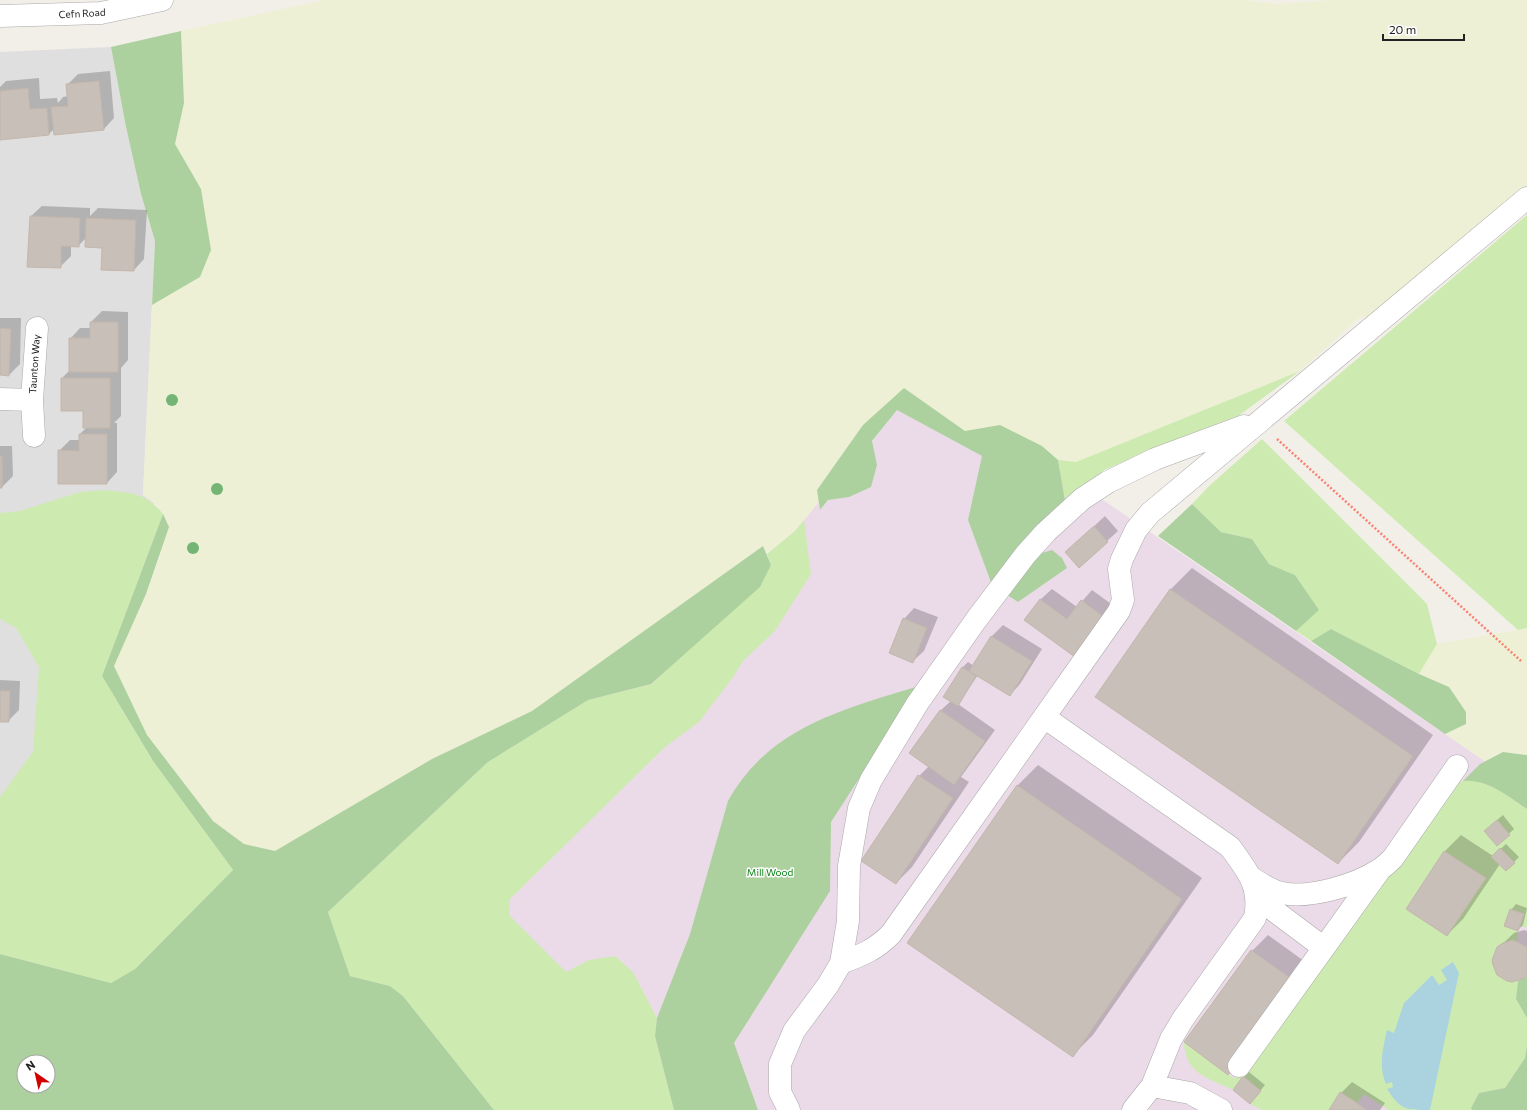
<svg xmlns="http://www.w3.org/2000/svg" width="1527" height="1110" viewBox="0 0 1527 1110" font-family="Commissioner,sans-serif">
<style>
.residential{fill:#e0dfdf}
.industrial{fill:#ebdbe8}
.farmland{fill:#eef0d5}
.grass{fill:#cdebb0}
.forest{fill:#add19e;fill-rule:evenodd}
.water{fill:#aad3df}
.shadow{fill:#0003}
.building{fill:#c7bfb8;stroke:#c4b6ab}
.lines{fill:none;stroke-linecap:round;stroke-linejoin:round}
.minor-casing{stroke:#a9a9a9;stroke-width:23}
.path{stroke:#fa8072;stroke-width:2.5;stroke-dasharray:2 2;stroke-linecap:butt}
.minor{stroke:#fff;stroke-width:22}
.tree{fill:#74b475}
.labels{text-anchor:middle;stroke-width:3;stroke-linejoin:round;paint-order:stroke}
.street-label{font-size:10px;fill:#222;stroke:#fff}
.park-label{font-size:10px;fill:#0c8416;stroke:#fff}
</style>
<rect width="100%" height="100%" fill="#f2efe9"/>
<path class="residential" d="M111,47L126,127L141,194L155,241L143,495L154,503L0,954V52Z"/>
<path class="industrial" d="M897,409L1011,472L1052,465L1527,790V1104L1524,1110H494L488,762L771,565L767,554L795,531L819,501L820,510Z"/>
<path class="farmland" d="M324,0H1244L1277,4L1332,0H1527V188L1367,321L1361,316L1300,371L1076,462L1058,460L1042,446L1000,425L965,431L904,388L817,490L819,502L795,531L767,554L763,546L532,711L432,759L275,851L244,844L213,821L147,735L114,666L146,594L160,556L163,514L154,503L143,495L152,305L200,277L201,189L175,144L184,103L181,31Z
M1527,628V755L1503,752L1485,761L1445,734L1466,724L1419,674L1437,644Z"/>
<path class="grass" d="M1527,215V628L1518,630L1284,421Z
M1300,371L1238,416L1182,437L1104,470L1065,501L1058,460L1076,462Z
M1262,439L1427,604L1437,644L1419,674L1331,629L1311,641L1296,631L1318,610L1295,575L1269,564L1252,539L1221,532L1192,504L1208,487Z
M107,490C133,494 145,492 163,514L102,676L153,761L233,870L135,969L111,983L0,954V797L33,752L39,667L16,628L0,619V513L20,511L80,492Z
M804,520L811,574L775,631L743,661L734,676L699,722L665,747L510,899L509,915L566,972L589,960L615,956L633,972L657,1018L655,1036L674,1110H494L403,996L390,986L350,976L328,912L488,762L588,700L652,684L771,565L767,554L795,531Z
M1475,780L1497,789L1527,809V927H1520L1524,914L1510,909L1504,926L1518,931V941C1486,936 1483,984 1518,981L1516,999L1527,1018V1046L1525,1058L1505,1088L1479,1093L1471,1108L1472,1110H1389L1364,1094L1357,1103L1340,1092L1329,1110H1262L1250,1104L1261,1091L1243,1077L1233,1090C1208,1078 1185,1074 1184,1042L1235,1079L1316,966L1451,786L1463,781Z"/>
<path class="forest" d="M181,31L184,103L175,144L201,189L211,250L200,277L152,305L155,241L141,194L126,127L111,47Z
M904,388L965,431L1000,425L1042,446L1058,460L1065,501L1034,528L1025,546L1035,555L1052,550L1062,558L1067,568L1018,602L992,585L968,520L982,456L897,410L872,441L877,465L871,487L849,497L828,500L820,510L817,490L863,425Z
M1192,504L1221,532L1252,539L1269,564L1295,575L1319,610L1296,631L1158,536Z
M163,514L169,527L146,594L114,666L147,735L213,821L244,844L275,851L432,759L532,711L763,546L771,565L760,587L651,684L588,700L488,762L328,912L350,976L390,986L403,996L494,1110H0V954L111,983L135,969L233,870L153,761L102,676ZM24,1062H48V1086H24Z
M1331,629L1419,674L1449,687L1466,712V724L1445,734L1311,641Z
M919,686L831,822L830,891L734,1043L758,1110H674L655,1036L657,1018L690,934L728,801C769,727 844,709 919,686Z
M1503,752L1527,755V809C1507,796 1488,779 1463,781L1480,764Z
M1527,976V1018L1516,999L1518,981Z
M1527,1046V1110H1472L1471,1108L1479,1093L1505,1088L1525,1058Z"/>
<path class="water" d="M1453,962L1459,973L1430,1110C1405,1110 1401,1110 1387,1089L1393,1087L1392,1082L1386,1084C1378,1066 1383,1048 1387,1030L1394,1033L1404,1003L1432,975L1439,985L1447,980L1441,970Z"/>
<path class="shadow" d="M110,71L114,118L104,129H54L49,134L0,139V87L6,81L39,78L40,99L57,98L58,103L63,97L68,96L67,85L78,74Z
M42,206L90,208V216L98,208L147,210L144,259L134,270L103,247L86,238L78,246H71V256L60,267L31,216Z
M102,311L128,312V360L121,368V416L114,423H117V472L107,483L59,451L70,440H80V434L87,427L84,410L62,378L70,370V339L80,328H91V322Z
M0,318H21L20,364L9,375L0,374Z
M0,446H12L13,476L2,487H0Z
M1105,516L1118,531L1107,541L1077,542Z
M1192,568L1433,735L1359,842L1338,863L1097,697L1171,589Z
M1052,589L1077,607L1092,590L1114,606L1085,645L1026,620L1041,599Z
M914,608L938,617L924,651L913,661L904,619Z
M1003,625L1042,649L1020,684L1010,695L978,675L958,704L995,730L961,777L969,782L912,867L896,883L919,776L929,766L911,753L941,710L951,701L963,667L968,662L974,666L992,636Z
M0,680L20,681L19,710L8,721H0Z
M1038,765L1202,878L1093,1035L1072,1056L1017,786Z
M1503,815L1514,829L1497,845L1490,826Z
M1461,835L1493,856L1506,844L1519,857L1506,870L1500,864L1463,919L1447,935L1407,909L1445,851Z
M1516,904L1527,908L1523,925L1518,930L1511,910Z
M1524,930L1527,931V974L1498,948L1514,933Z
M1268,935L1311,966L1244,1057L1252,951Z
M1249,1072L1265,1085L1255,1097L1244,1077Z
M1352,1082L1385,1103L1380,1110H1330L1341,1093Z"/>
<path class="building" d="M99,81L104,130L54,135L51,107L68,106L66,84Z
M28,88L30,109L47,108L49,135L0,140V91Z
M30,216L80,218L79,247L61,246V268L27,267Z
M86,218L136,220L134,271L101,270L102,248L85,247Z
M90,322H118V372H69V338H90Z
M0,328L11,329L9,376L0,375Z
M61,378H110V428H83V411H61Z
M79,434H107V484H58V450L79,451Z
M0,456H2V488H0Z
M1094,526L1108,542L1079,568L1065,552Z
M1170,589L1413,756L1338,864L1095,697Z
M1040,599L1067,619L1081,600L1104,617L1075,657L1024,620Z
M903,618L927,628L913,663L889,653Z
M991,636L1032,661L1010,696L969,671Z
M962,667L976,676L958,706L943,697Z
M0,691H10L9,722H0Z
M940,710L985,741L954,785L909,753Z
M918,775L953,798L896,884L861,861Z
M1017,785L1182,899L1073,1057L907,943Z
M1497,820L1510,835L1497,846L1484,831Z
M1500,848L1515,863L1506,871L1491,857Z
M1444,851L1486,878L1447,936L1406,909Z
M1510,909L1524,914L1518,931L1504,926Z
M1513,940L1527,947V976L1523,979L1512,982L1507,981L1497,975L1493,965L1492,960L1497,947L1503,943Z
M1251,950L1296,982L1228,1075L1184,1042Z
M1243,1076L1261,1091L1250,1104L1233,1090Z
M1340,1092L1357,1103L1367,1110H1329Z"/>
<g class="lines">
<g class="minor-casing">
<path id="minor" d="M0,16L101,13L162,0
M0,399L32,400
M34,436L32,400L37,328
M1044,717L1230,847C1248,872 1261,886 1255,918L1183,1019L1171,1039L1152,1086L1133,1110
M1252,878C1261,884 1271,891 1282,893C1309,899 1356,885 1379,870C1384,867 1389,862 1393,858L1457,766
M1256,897L1324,948
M841,963C862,955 875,950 891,934L1119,611L1123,600L1119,569L1122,559L1136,530L1150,513L1527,198
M1239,1066L1379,871
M1152,1086L1190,1093L1221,1110
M789,1110L780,1092V1064L794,1031L828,985L841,963L848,921L849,866L859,808L871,780L917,704L976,620L1026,554L1046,532L1082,499L1108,482L1155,459L1244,426"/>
</g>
<path class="path" d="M1277,439L1521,661"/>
<use href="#minor" class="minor"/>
</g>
<g class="tree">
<circle cx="172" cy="400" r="6"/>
<circle cx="217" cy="489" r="6"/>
<circle cx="193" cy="548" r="6"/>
</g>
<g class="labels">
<g class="street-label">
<text transform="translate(82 13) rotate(-3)" y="4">Cefn Road</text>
<text transform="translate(34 364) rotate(-86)" y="4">Taunton Way</text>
</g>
<g class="park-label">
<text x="770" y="876">Mill Wood</text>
</g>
</g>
<g transform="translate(36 1074) rotate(326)"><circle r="19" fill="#ffffff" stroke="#a7a7a7"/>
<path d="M0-3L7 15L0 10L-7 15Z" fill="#d40000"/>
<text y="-6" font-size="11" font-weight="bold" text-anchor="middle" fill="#222222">N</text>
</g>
<path d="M1383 34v6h81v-6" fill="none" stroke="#222222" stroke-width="2"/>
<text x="1389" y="34" font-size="12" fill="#222222" stroke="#ffffff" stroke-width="3" paint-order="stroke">20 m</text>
</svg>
